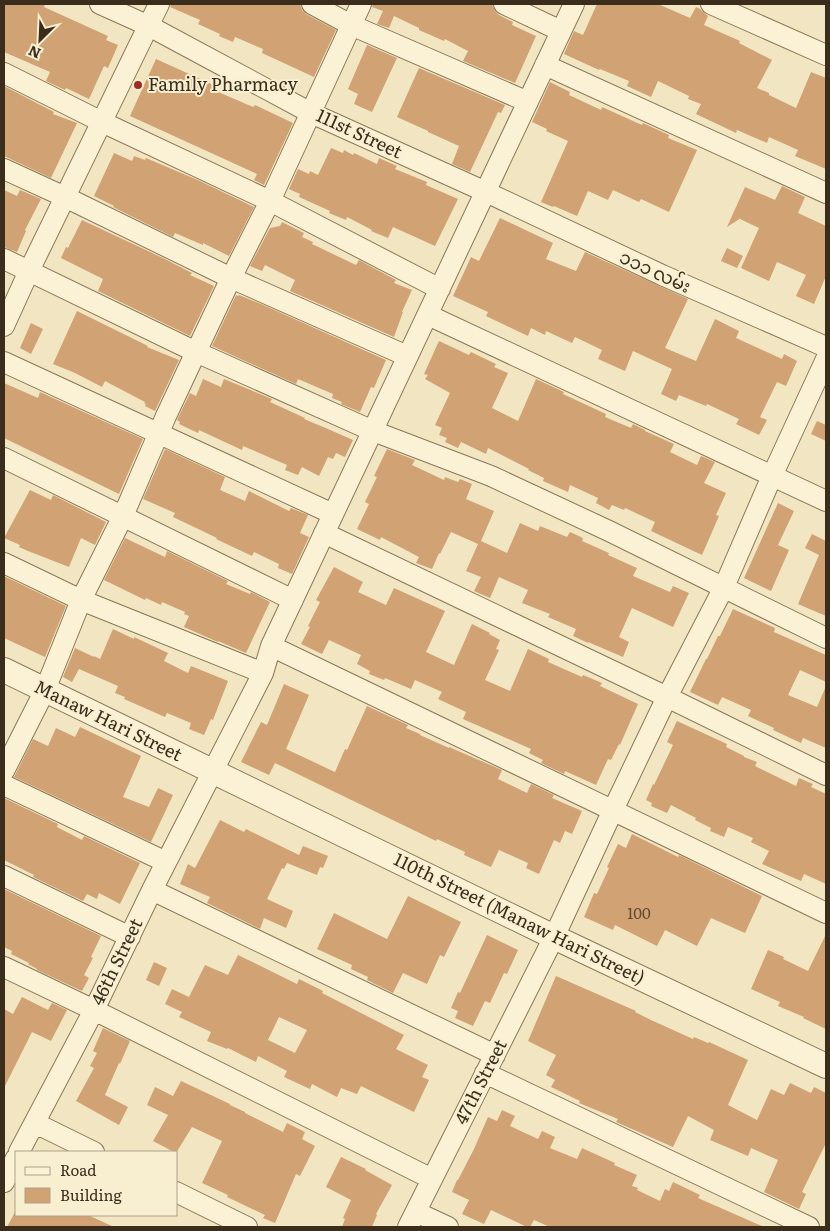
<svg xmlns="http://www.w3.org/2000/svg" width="830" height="1231" viewBox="0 0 830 1231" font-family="Literata,'Noto Sans Myanmar',serif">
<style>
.building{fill:#d1a274;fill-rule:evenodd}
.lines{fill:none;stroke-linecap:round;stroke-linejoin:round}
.minor-casing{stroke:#8b7757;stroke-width:22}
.tertiary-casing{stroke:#8b7757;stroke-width:26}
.minor{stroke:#fbf2d5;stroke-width:20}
.tertiary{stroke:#fbf2d5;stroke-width:24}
.poi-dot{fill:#9e2c23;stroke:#f8efd1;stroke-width:2}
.labels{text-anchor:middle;stroke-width:4;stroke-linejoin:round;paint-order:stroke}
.number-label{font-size:15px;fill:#604a32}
.poi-label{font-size:18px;fill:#3a2d1c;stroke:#f8efd1;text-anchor:start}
.street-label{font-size:18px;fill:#3a2d1c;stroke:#f8efd1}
</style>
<rect width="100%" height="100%" fill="#f1e6c1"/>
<path class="building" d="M4,4H45L44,7L108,36L106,40L118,45L108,68L104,66L89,99L66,88L65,90L46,81L50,72L4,52Z
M171,4H300L302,10L306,14L336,30L314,77L262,53L263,49L235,37L233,42L219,36L220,34L198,24L200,20L170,7Z
M373,4H492L495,11L499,15L513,22L512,25L536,36L515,83L463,61L468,51L445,39L444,41L419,30V28L394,16L389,28L377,24L383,11L372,7Z
M597,4H658L690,18L696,7L700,9L702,11L708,16L704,25L740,41L739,43L772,60L757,88L769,93V95L796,108L811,72L826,78V169L795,156L798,150L769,137L767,143L737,130L736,133L696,114L701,104L688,99L689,96L658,81L651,97L627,86L629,81L600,69L599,70L564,54L574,31L583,35Z
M367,45L397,58L372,112L354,104L358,94L348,89Z
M156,59L218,87L216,91L253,107L255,105L293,123L264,185L254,180L257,174L130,116Z
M419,68L505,105L501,113L498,112L470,172L452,164L459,146L428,132V131L397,117Z
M550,82L570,92L569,95L601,110L602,107L642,125L643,123L669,135L668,138L697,150L669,212L641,199L639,202L613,190L608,200L588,191L577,216L554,206L553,207L541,202L568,141L546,131L547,129L532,122Z
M4,86L54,112L53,114L77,123L51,178L4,156Z
M331,148L343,153L344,150L353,155L354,153L377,164L379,158L397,166L395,169L427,182L426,185L458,199L435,246L393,227L388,238L371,231L372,230L347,217L346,220L329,213L330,211L299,197L300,194L289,189L298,169L309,174L310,171L318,175Z
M114,153L132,161L134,156L145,160L146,158L200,181L254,207L229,256L203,243V245L175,233L173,237L113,207L114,206L94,196Z
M782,186L805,197L798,213L826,226V276L814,304L796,296L806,275L804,274L777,262L769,281L741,268L759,228L740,219L741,218L727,227L745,187L775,200Z
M4,190L17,196L20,190L41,199L25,230L26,231L17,252L4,247Z
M500,218L553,243L546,259L576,271L585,252L688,299L665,348L696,361L715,319L739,331L736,338L782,359L784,354L797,361L786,386L777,382L760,417L767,420L759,435L736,424L739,419L707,404L706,406L679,395L676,401L661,394L672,369L633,351L625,371L598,359L602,350L575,337L572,343L546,331L545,335L531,328L528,336L486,316L488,312L453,296L471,257L479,261Z
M82,220L163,258L192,273L190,275L214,286L190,336L98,291L103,279L61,258L66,247L68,248Z
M282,222L304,233L302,237L313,242L312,244L356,265L359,260L396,280L394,283L412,290L402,312H403L394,337L290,291L295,280L265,265L262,271L250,266L270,228L280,226Z
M727,248L743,256L737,268L721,261Z
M236,295L238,296L239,295L261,304L386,360L374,388L371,387L360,412L341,404L342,402L332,398L333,394L298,379L296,384L212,346Z
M77,311L148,346L147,347L179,360L155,411L145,406L146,404L144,403L145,402L105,381L102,387L75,373L53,364Z
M31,323L43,329L31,354L20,348Z
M439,341L469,355L471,352L496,364L494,367L508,373L492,408L518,421L536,379L564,392L563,394L606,414L605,417L631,428L633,424L645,430V431L674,444L670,452L697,465L701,456L715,462L704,483L726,493L716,515L719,516L702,555L651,531L655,522L625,508L624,510L612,505L609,510L596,503L598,498L570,485L568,492L543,481L544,478L528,470L529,469L488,448L486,454L461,442L458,448L445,442L447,438L439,435L442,428L435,425L450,393L425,379L428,375L424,374Z
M203,379L221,387L224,379L272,399L270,402L305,418L304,419L328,429L353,440L345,457L336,453L333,459L328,457L319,476L302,467L298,475L285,470L287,465L243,446L242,450L199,430L198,433L179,424L180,422L177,420L190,393L196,396Z
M4,383L38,398L40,392L143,439L119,494L4,438Z
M817,421L826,425V441L811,434Z
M165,449L225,477L220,490L245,501L249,491L289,511L291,508L308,515L300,533L309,537L292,574L278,568L279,564L254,552L252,556L216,539L217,538L173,517L175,513L143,499Z
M387,449L415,460L412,465L444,480L445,477L458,482L460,479L472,484L466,499L494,511L481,541L507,553L520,523L538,531L540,526L567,537L570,532L583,538L582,541L609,553L608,555L637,568L633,576L670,592L673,586L689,593L673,627L632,608L619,637L629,642L623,657L588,642V643L573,636L576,629L548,617L550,614L522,603L528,590L499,577L490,598L474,591L481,577L466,571L478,544L451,532L440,554L439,553L432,569L416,563L419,557L381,537L380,540L357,529L369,504L365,502L377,477L374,476Z
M30,490L51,500L53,495L106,522L95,545L81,538L69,567L28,551L19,547L20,545L4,538Z
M778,503L794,511L778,545L789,550L771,591L744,578Z
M812,534L826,541V540V616L798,604L819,555L805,548Z
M125,538L165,557L167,551L228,581L226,584L250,594L251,592L270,602L246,653L218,641V642L211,639L184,627L189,616L184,614L185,612L162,602L161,605L146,598L145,600L104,580Z
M334,567L363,582L358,592L386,605L394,588L445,611L426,652L454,665L472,624L490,633L489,634L500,640L496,649L499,650L485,680L510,691L528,649L549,659L548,662L582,677L583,675L602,683L600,686L638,704L620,745L619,744L611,760L608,759L596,785L565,771L564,774L541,763L543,760L529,753L531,749L463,719L466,712L438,699L442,692L415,680L411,689L385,678L384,680L369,674L370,671L357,664L361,655L329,640L322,654L301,644L310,627L308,626L320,602L316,600Z
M4,576L66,606L45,657L4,638Z
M733,609L775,628L774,632L826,655V682L800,670L788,695L817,707L826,686V748L803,738L801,743L773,730L774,728L748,716L751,710L722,697L718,705L690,692L706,659H707L718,636H720Z
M113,629L134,639V637L168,653L164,661L188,673L191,666L228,681L213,720L211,719L204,735L189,729L191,723L167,713L165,717L124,699L125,697L115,693L118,686L79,669L72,682L63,677L75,648L94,657V656L100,659Z
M284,684L309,695L286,749L335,772L345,749L347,750L367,706L408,725L406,728L420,734V735L449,748V747L502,770L498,779L527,793L531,784L554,795L552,798L582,811L572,834L565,831L560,843L554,840L539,874L526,868L528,863L499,850L491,867L464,855L465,852L437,839L436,841L275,763L269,775L241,762L261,722L267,725Z
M677,721L727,744L726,747L744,756V757L757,762L755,766L796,786L799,778L813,784L811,787L826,794V884L804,874L801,881L762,864L769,851L751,842L753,838L728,827L724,837L710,831L711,828L695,820L696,818L671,805L667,813L651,806L652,803L646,800L653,784L654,785L673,745L667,742Z
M80,727L141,756L123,797L149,807L158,788L173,795L151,842L14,777L33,739L48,746L56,728L75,737Z
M4,798L58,824L57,827L82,840L84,836L140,863L120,904L99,893L97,899L87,894L83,901L33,877L34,875L4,860Z
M220,820L244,832L246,829L299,855L303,846L328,856L323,868L320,867L317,875L287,863L284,869L282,868L267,899L293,911L286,928L264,918L260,929L207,903L210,897L180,884L188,864L195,868Z
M632,834L678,857L679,855L762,896L745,933L711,918L697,946L665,930L657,946L615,925L613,930L584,917L594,893L597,894L609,868L607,867L618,844L626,848Z
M4,889L101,936L91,957L93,958L84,975L89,978L82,991L37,970V969L28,964L29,963L11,954L12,951L4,947Z
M408,896L461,922L444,957L440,955L427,984L403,973L393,993L367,980L368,977L351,969L352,965L317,949L334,913L387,939Z
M826,934V1029L803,1018L804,1017L778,1006L780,1002L751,989L768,950L784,957L783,959L808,971Z
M487,935L518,950L507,974L504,973L490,1003L485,1001L473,1026L455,1018L458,1011L451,1008L458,992L460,993Z
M238,955L297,984L299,979L323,991L322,993L404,1035L396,1049L428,1065L422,1077L429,1080L414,1112L361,1086L357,1094L341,1088L337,1097L312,1084L310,1089L284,1077L287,1071L258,1056L256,1062L228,1048L227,1049L207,1041L211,1032L179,1017L182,1012L165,1004L172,989L189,997L205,965L228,975ZM279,1017L307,1030L295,1053L268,1040Z
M154,962L167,968L159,986L146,980Z
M556,976L636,1011L635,1012L651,1020L693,1039L694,1037L708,1043L709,1042L748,1060L728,1105L757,1120L771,1089L784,1095L790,1083L811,1093L814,1087L826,1093V1143L802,1192L806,1194L799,1209L764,1192L778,1160L751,1148L748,1156L710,1140L714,1130L688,1116L673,1147L616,1122L618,1119L579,1103L580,1101L551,1087L555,1080L546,1075L556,1055L528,1041Z
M22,997L48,1010L52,1003L67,1010L51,1041L32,1032L4,1088V1009L13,1014Z
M103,1028L130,1041L120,1064L119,1063L105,1095L128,1107L119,1125L76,1101L94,1068L90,1066L97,1053L93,1051Z
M181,1081L230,1104V1105L245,1112V1113L283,1132L287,1123L305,1132L302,1139L315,1146L300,1176L296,1174L275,1223L263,1218L265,1215L227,1197L228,1195L202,1183L222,1141L192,1127L176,1153V1152H174L153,1141L168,1115L147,1105L155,1087L173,1096Z
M502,1110L515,1116L510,1126L538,1139L542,1131L555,1137L550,1148L577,1159L582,1148L615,1163L614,1165L637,1175L632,1186L638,1188L637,1190L660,1201L665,1189L669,1191L673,1182L700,1195L698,1198L764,1227H550L534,1220L530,1227H527L491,1210L484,1224L462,1214L469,1200L452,1192L457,1180H458L474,1149L488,1117L497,1121Z
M341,1157L366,1169L365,1170L392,1185L376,1214L377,1215L372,1227H342L345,1219L343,1218L351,1200L326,1187Z
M15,1212L16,1215H88L114,1227H7Z"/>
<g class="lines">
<g class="minor-casing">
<path id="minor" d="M100,4L149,26L311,113L486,192L662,275L826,347
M312,4L351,25L528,102
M504,4L561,31
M711,4L826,55
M545,65L826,193
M4,73L102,122L270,201L440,289
M4,169L65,197L231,278L407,356
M4,259L196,352L373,431L491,476L609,531L826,638
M428,315L826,501
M4,326L29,271L159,4
M4,362L333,514
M4,458L293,600
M324,533L667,697L826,775
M4,563L81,600L263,673
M271,646L826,913
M4,771L45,690L81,600L123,516L166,416L196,352L231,278L270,201L361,4
M4,785L166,862
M4,876L130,937
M152,890L495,1055
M4,967L94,1010L432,1179
M485,1073L809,1227
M35,1123L94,1152
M19,1152L94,1010L152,890L263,673L271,646L574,4
M4,1182L16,1158
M176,1192L247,1227
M416,1212L448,1227
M408,1227L554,937L613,810L667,697L724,587L772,476L826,359"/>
</g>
<g class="tertiary-casing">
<path id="tertiary" d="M4,670L554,937L826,1066"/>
</g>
<use href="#minor" class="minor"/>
<use href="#tertiary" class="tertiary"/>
</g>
<circle class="poi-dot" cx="138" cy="85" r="5"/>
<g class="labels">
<g class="number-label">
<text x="639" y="919">100</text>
</g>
<g class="poi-label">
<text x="148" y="91">Family Pharmacy</text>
</g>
<g class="street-label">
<text transform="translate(359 134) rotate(25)" y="6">111st Street</text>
<text transform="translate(655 272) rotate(25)" y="6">၁၁၁ လမ်း</text>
<text transform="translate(108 721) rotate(26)" y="6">Manaw Hari Street</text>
<text transform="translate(519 919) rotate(26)" y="6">110th Street (Manaw Hari Street)</text>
<text transform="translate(117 962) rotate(-64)" y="6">46th Street</text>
<text transform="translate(481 1082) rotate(-63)" y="6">47th Street</text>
</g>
</g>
<rect width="830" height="1231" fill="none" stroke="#3a2d1c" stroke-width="10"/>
<rect x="15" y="1151" width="162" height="65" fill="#f8efd1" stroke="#aca189"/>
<rect x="25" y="1167" width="25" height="8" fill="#fbf2d5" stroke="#aca189"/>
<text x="60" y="1176" font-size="15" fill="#3a2d1c">Road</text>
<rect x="25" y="1188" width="25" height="15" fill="#d1a274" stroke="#aca189"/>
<text x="60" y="1201" font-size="15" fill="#3a2d1c">Building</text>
<g transform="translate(40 40) rotate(204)" stroke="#f8efd1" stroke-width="4" paint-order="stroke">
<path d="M0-4L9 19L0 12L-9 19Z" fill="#3a2d1c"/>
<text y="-8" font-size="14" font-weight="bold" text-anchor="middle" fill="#3a2d1c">N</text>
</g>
</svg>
